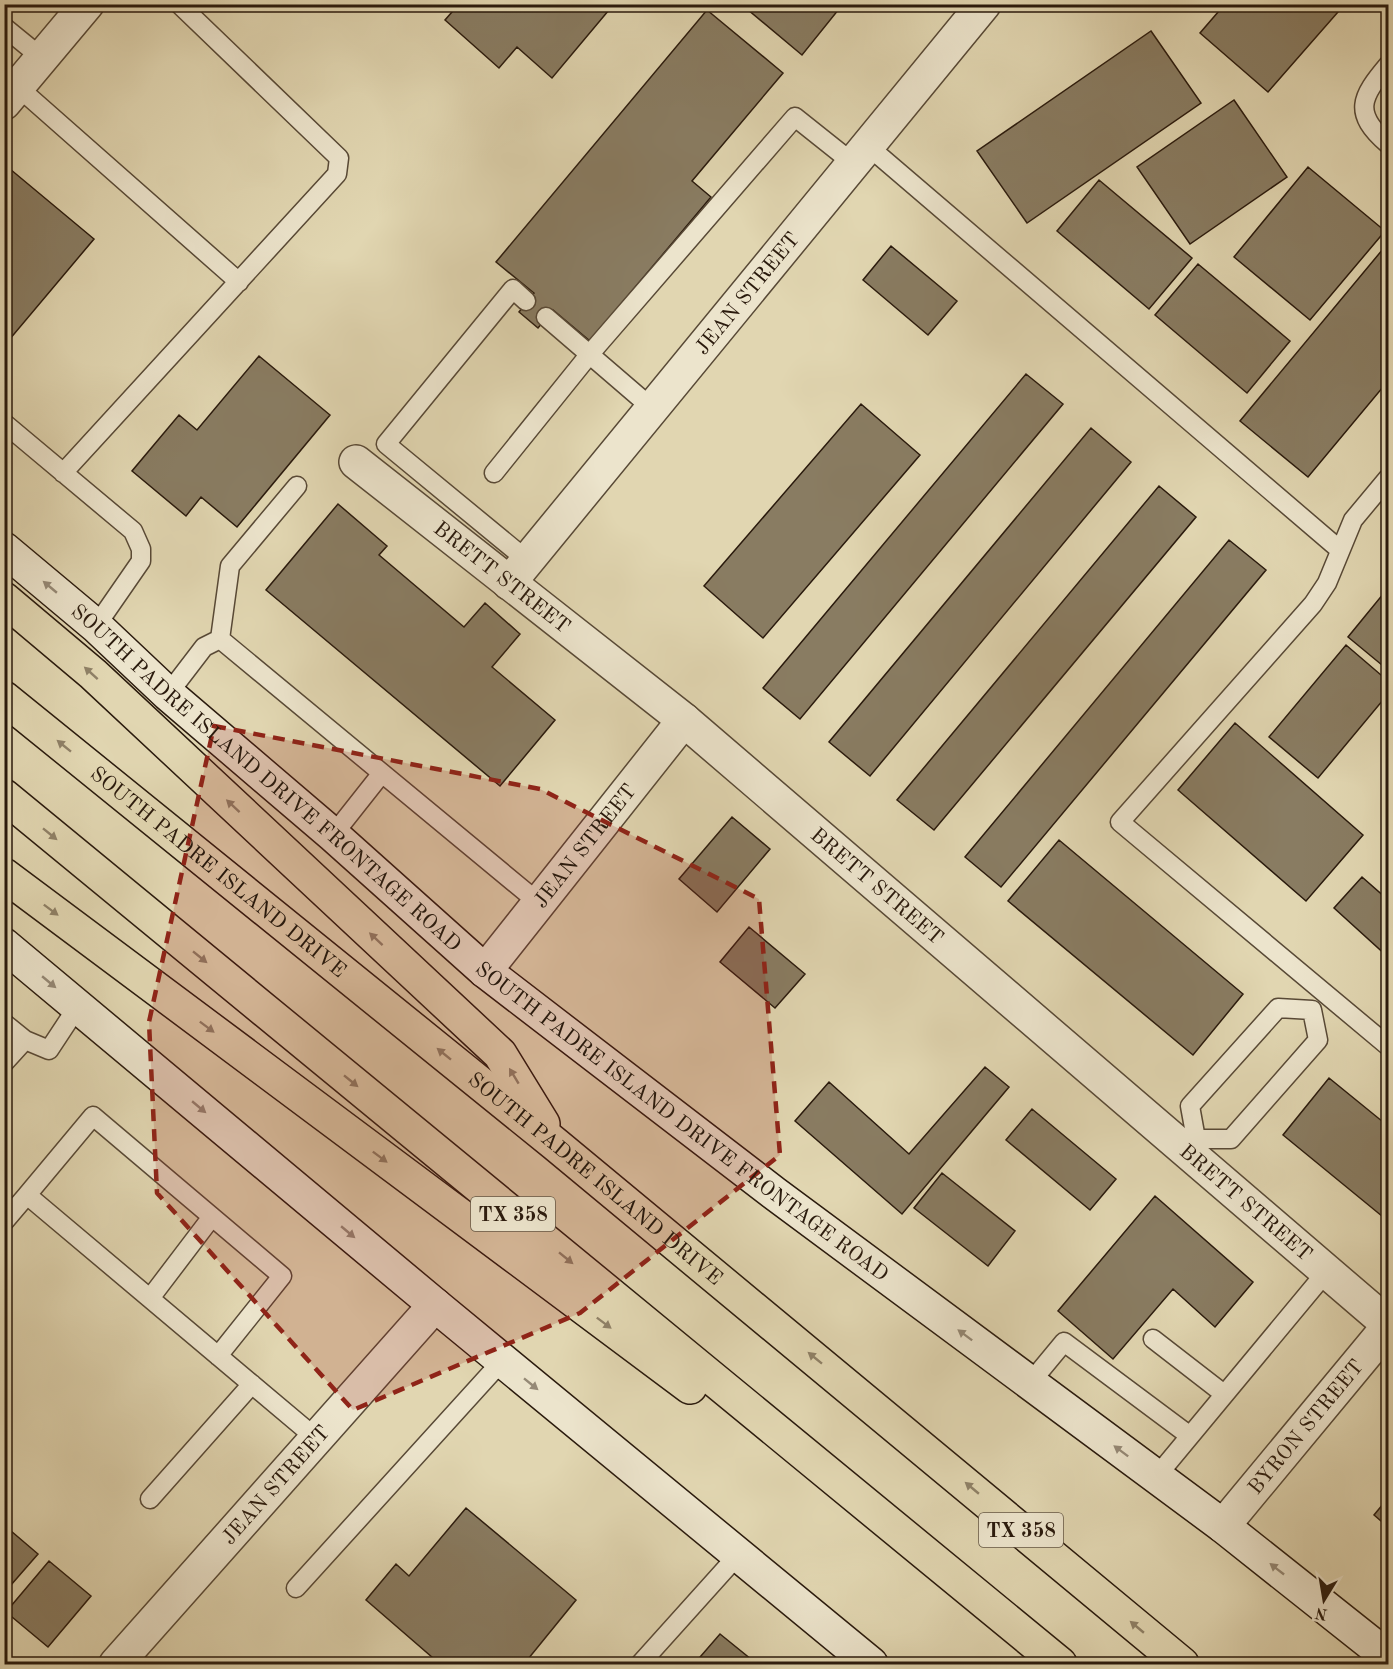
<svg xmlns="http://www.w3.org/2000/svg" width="1393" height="1669" viewBox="0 0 1393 1669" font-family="'Old Standard TT',serif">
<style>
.building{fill:#897c62;stroke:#2a1a0d;stroke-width:1.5}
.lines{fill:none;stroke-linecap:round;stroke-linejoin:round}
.service-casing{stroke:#584936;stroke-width:21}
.minor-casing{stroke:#584936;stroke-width:36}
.secondary-casing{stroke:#2a1a0d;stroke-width:36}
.motorway-casing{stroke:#2a1a0d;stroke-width:36}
.service{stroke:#ece4cc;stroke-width:18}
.minor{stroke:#ece4cc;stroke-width:33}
.secondary{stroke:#ece4cc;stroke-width:33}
.motorway{stroke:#e1d6b1;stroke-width:33}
.oneway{fill:#958976}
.oneway2{fill:#8f8167}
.marked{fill:#8f2418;fill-opacity:0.2;stroke:#8f2418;stroke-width:4.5;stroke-dasharray:12 8;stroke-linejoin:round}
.labels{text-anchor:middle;stroke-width:4.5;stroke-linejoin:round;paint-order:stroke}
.shield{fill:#ece4cc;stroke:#645746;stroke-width:1.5}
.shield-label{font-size:20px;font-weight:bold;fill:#2a1a0d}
.street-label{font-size:21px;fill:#2a1a0d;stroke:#ece4cc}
</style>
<rect width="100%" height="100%" fill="#e1d6b1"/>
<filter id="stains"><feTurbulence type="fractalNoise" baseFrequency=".00333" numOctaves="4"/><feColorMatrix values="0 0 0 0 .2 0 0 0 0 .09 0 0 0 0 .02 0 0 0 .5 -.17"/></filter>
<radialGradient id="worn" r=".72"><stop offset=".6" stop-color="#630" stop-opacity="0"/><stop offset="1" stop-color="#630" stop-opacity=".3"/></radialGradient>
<path class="building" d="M459,4H614L552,78L517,47L499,68L445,20Z
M741,4H843L802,55Z
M1225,4H1345L1268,92L1200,33Z
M707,10L783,73L692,181L711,197L590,341L553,310L538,328L519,312L534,293L496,262Z
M1151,31L1201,103L1027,223L977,151Z
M1234,100L1287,177L1190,244L1137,167Z
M4,164L94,239L4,346Z
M1308,167L1385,231L1310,320L1234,257Z
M1099,180L1192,258L1149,309L1057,231Z
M1388,243V381L1308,477L1240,421Z
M891,246L957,301L928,335L863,280Z
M1198,264L1290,341L1247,393L1155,315Z
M259,356L330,415L237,527L201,497L186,516L132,471L179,415L197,430Z
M1026,374L1063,404L800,719L763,688Z
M861,404L920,455L763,638L704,586Z
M1091,428L1131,462L870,776L829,742Z
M1159,486L1196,517L934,830L897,800Z
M338,504L387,546L379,555L464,627L485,603L520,634L492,667L555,720L500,786L266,590Z
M1229,540L1266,570L1001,887L965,857Z
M1388,588V670L1348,637Z
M1346,645L1388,681V694L1318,778L1269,737Z
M1235,723L1363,835L1306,901L1178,790Z
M732,817L770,849L717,912L679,879Z
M1059,840L1243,994L1193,1055L1008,901Z
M1362,877L1386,898L1388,895V957L1334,908Z
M749,927L805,974L775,1008L720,962Z
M985,1067L1009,1087L902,1214L795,1121L829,1082L909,1154Z
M1329,1078L1388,1126V1221L1283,1135Z
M1032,1109L1116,1179L1090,1210L1006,1140Z
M942,1173L1015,1231L988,1266L914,1208Z
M1155,1196L1253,1282L1215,1327L1173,1289L1113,1359L1058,1311Z
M1388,1498V1527L1374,1515Z
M466,1508L576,1600L524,1664H440L366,1600L396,1564L409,1576Z
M4,1525L38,1554L4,1593Z
M49,1561L91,1596L48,1647L6,1612Z
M720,1634L757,1664H694Z"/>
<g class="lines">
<g class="service-casing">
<path id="service" d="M4,27L42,58
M1388,65C1361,97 1352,113 1388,144
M18,87L239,282
M868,146L1340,550
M526,301L513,289L386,444L528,561
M546,317L653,409
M4,423L133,531L141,549V561L96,626
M63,473L337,174L339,158L179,4
M494,473L589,355L795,117L854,164
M1388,478L1353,520L1327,583L1313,604L1120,822L1388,1046
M220,639L230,566L297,486
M168,694L204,647L220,639L539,903
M333,835L382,773
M1278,1008L1312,1010L1318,1040L1231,1139H1196L1190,1106Z
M4,1023L25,1040L4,1063
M25,1040L49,1050L78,1006
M27,1195L93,1116L282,1276L218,1356
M4,1222L27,1195L317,1439
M151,1297L211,1218
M1153,1339L1224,1394
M1030,1383L1064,1342L1190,1436
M1156,1477L1327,1271
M150,1499L252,1384
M296,1588L502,1361
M640,1664L738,1555"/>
</g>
<g class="minor-casing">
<g id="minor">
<path d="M4,103L87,4"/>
<path id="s1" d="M356,462L684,720L1388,1324"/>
<path id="s2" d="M509,583L984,4"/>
<path id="s3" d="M485,971L684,720"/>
<path id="s4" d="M1223,1526L1388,1327"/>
<path id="s5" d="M116,1664L435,1305"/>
</g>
</g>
<g class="secondary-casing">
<g id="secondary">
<path id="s6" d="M4,549L96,626L168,694L333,835L485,971L774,1193L1223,1526L1388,1657"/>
<path d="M4,945L435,1305L871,1664"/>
</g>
</g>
<g class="motorway-casing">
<g id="motorway">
<path d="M4,599L93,674L500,1054L543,1124"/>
<path id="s7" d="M4,698L555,1144L1182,1664"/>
<path d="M4,796L1060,1664"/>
<path d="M4,875L690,1387"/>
</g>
</g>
<use href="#service" class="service"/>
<use href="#minor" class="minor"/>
<use href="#secondary" class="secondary"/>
<use href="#motorway" class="motorway"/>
</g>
<defs><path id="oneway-solid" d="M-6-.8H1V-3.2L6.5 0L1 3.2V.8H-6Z" transform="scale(1.5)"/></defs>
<g class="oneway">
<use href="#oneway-solid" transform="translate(50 587) rotate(-140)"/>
<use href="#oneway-solid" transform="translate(49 982) rotate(40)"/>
<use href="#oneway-solid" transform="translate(199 1107) rotate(40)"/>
<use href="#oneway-solid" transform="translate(348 1232) rotate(40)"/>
<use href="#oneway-solid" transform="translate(965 1335) rotate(-143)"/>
<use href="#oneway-solid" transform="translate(531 1384) rotate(39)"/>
<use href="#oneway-solid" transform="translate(1121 1451) rotate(-143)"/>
<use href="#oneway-solid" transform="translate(1277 1569) rotate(-142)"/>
</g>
<g class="oneway2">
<use href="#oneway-solid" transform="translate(91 673) rotate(-138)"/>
<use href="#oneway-solid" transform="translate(64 746) rotate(-141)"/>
<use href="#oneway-solid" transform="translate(233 806) rotate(-137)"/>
<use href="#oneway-solid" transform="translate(50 834) rotate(39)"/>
<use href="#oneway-solid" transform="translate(51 910) rotate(37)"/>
<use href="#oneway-solid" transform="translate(376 939) rotate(-137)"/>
<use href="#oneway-solid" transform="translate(200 957) rotate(39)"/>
<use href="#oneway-solid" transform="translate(207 1027) rotate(37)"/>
<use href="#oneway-solid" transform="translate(444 1054) rotate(-141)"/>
<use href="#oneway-solid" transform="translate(514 1076) rotate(-121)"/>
<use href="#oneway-solid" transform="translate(351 1081) rotate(39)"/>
<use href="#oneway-solid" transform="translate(380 1157) rotate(37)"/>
<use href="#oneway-solid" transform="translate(566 1258) rotate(39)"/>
<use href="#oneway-solid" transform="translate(604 1323) rotate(37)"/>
<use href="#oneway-solid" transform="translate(815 1358) rotate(-141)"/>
<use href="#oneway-solid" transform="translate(972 1488) rotate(-140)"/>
<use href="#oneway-solid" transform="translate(1137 1627) rotate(-140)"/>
</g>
<path class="marked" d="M214,726L540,789L759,899L780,1155L580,1313L353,1410L157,1193L149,1022Z"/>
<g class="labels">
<g class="shield">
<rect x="471" y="1197" width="84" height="34" rx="4.5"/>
<rect x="979" y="1513" width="84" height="34" rx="4.5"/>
</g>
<g class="shield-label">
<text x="513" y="1221">TX 358</text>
<text x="1021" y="1537">TX 358</text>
</g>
<g class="street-label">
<text dy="7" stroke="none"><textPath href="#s2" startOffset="375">JEAN STREET</textPath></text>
<text dy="7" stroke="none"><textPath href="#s1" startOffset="186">BRETT STREET</textPath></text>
<text dy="7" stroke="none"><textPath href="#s6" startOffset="348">SOUTH PADRE ISLAND DRIVE FRONTAGE ROAD</textPath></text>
<text dy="7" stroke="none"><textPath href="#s3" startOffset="160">JEAN STREET</textPath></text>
<text dy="7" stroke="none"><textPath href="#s7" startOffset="276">SOUTH PADRE ISLAND DRIVE</textPath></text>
<text dy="7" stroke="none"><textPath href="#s1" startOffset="672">BRETT STREET</textPath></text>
<text dy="7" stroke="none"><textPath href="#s6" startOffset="888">SOUTH PADRE ISLAND DRIVE FRONTAGE ROAD</textPath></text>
<text dy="7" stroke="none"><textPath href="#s7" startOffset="762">SOUTH PADRE ISLAND DRIVE</textPath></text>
<text dy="7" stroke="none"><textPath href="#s1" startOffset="1158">BRETT STREET</textPath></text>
<text dy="7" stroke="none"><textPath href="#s4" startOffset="129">BYRON STREET</textPath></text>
<text dy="7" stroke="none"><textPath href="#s5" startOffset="240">JEAN STREET</textPath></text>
</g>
</g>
<rect width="1393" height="1669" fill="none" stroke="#e1d6b1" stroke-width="24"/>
<rect x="6" y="6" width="1381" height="1657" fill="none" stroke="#2a1a0d" stroke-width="3"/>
<rect x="12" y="12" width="1369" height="1645" fill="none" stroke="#2a1a0d" stroke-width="1.5"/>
<g transform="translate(1324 1600) rotate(191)" stroke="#ece4cc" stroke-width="4.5" paint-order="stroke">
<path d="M0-4.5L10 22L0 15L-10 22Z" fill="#2a1a0d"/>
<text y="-9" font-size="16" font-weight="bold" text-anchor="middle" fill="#2a1a0d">N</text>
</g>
<rect width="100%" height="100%" filter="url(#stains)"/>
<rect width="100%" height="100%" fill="url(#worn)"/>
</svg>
